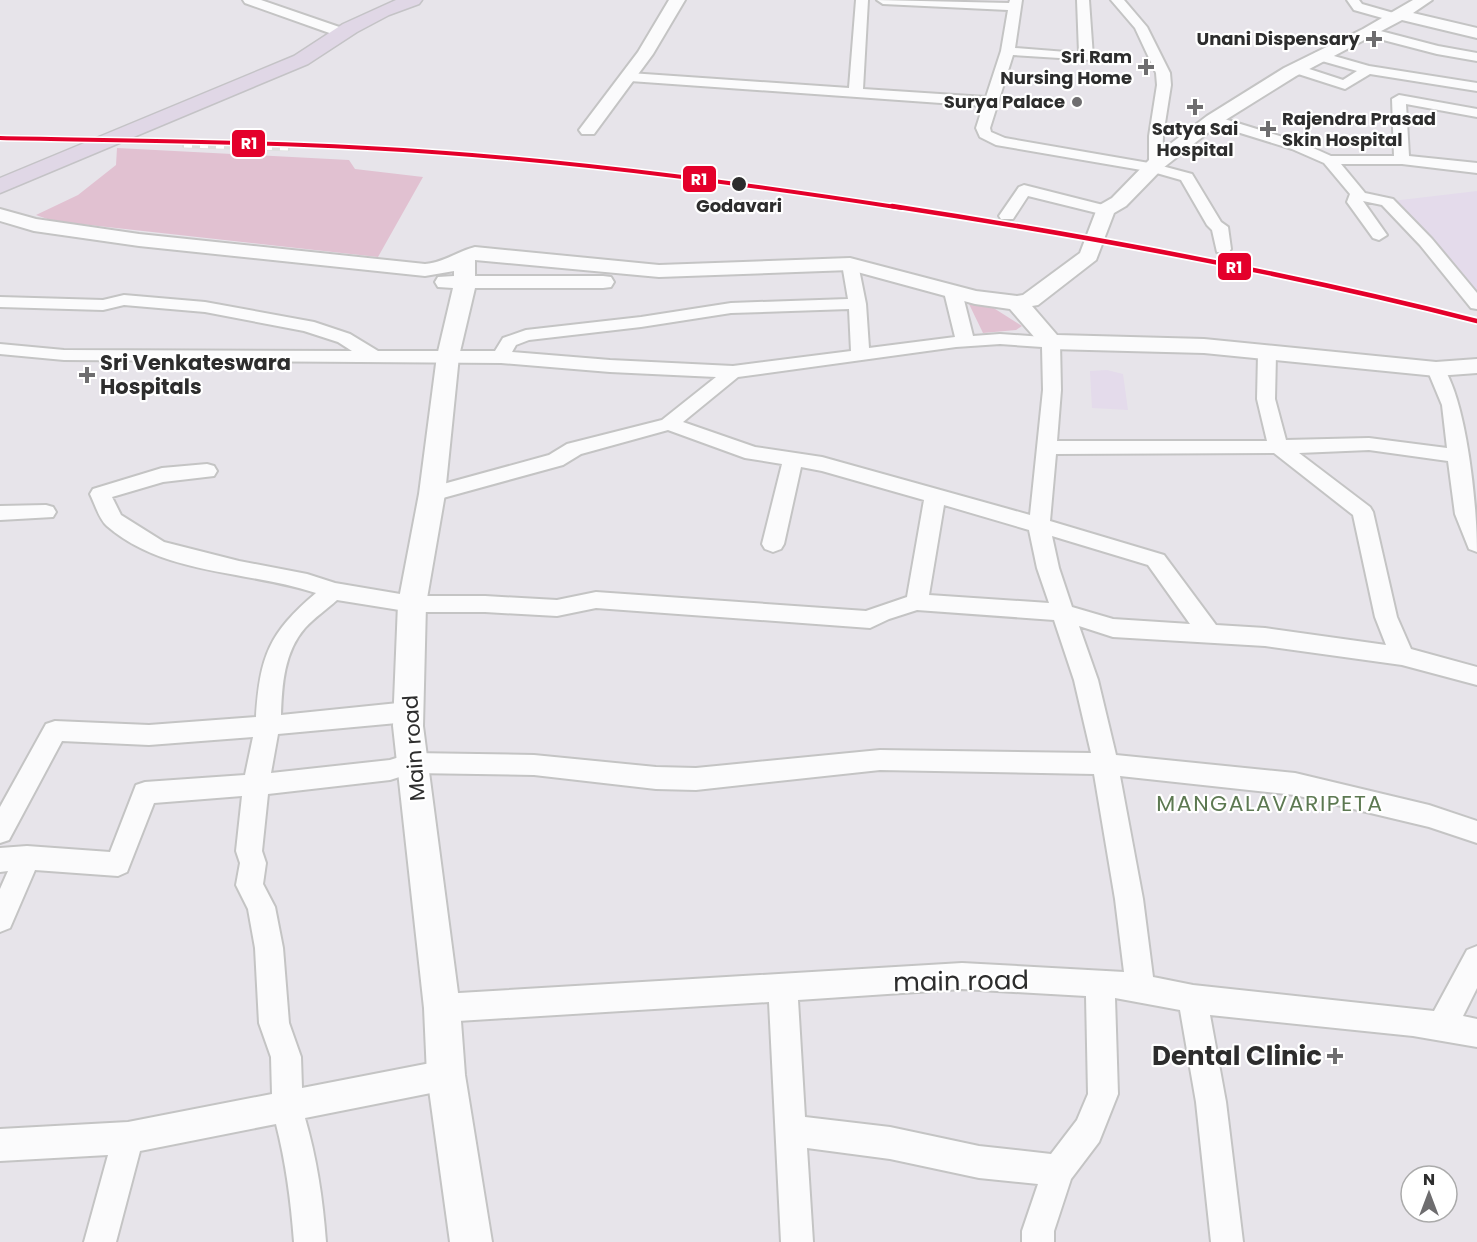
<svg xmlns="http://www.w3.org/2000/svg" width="1477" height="1242" viewBox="0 0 1477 1242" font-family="Poppins,sans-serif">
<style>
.education{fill:#e4dbeb}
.green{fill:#e1c1d1}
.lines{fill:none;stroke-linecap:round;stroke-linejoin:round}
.minor-casing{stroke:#c4c4c4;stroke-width:4}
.tertiary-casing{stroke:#c4c4c4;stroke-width:4}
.primary-casing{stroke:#c4c3c6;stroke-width:3}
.minor{fill:#fbfbfc;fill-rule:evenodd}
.tertiary{fill:#fbfbfc;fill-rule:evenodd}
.primary{fill:#e0d7e6;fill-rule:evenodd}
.rail-casing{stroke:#dee0df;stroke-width:4.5}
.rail{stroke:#fff;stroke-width:3;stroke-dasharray:8;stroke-linecap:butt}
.rail-1-far1-casing{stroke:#fff;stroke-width:7}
.rail-1-casing{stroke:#fff;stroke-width:8}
.rail-1-far1{stroke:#e4002b;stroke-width:4}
.rail-1{stroke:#e4002b;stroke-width:4.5}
.poi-dot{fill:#6e6d6f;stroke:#fff;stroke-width:2}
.stop-dot{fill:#2d2d2d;stroke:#fff;stroke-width:2}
.labels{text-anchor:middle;stroke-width:4.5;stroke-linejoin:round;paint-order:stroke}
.far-poi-label{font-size:18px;font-weight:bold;fill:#2d2d2d;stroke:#fff;text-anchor:end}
.far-stop-label{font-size:18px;font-weight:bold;fill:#2d2d2d;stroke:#fff}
.poi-label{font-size:21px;font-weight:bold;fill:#2d2d2d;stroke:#fff;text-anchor:start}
.street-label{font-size:21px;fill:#2d2d2d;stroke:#fff}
.neighbourhood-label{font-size:22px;letter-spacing:1.5px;fill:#5d7952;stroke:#fff}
.near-street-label{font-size:26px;fill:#2d2d2d;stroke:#fff}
.near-poi-label{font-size:26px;font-weight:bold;fill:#2d2d2d;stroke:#fff;text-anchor:end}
.line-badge{stroke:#fff;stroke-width:2}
.badge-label{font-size:16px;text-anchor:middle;font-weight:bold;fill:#fff}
</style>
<rect width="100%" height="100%" fill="#e7e4ea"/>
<path class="education" d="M1477,191V301L1392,201Z
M1107,370L1123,374L1128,410L1092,408L1090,371Z"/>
<path class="green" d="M117,148L349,160L355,169L423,177L378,257L53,221L36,215L78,195L116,165Z
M969,304L992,307L1022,326L1016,330L983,333Z"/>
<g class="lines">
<g class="minor-casing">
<path id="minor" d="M243,0H261L348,30L349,33L348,36H338L245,3Z
M856,0H868L863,89L986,97L1001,51L1008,10L883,4L877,0L1009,3L1010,0H1022L1015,48L1079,53L1077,0H1089L1093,57L1091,60L1013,55L990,128L991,132L1005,138L1149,163V136L1157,85L1156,73L1135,28L1111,0H1124L1147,27L1170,73L1171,85L1163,136L1162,166L1192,174L1221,222L1228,227L1231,249L1229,252H1217L1212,230L1207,225L1181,180L1153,172L996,145L980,137L976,128L983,106L630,81L623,77L630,73L849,88Z
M1347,0H1359L1362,4L1397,14L1399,17L1393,21L1354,10Z
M1369,28L1438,46L1477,53V61L1437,54L1364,35L1363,32L1364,29Z
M1320,52L1369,66L1477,83V91L1370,74L1345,89L1292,72L1290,69L1297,65L1343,80L1357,71L1315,59L1313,56L1315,53Z
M1399,95L1477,109V117L1406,104L1409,156L1477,163V173L1402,164H1341L1365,193L1393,199L1432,239L1477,293V309L1471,308L1420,245L1382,205L1363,201L1387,235L1379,240L1373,238L1347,202L1350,194L1324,163L1292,149L1208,123L1206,120L1208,117H1218L1302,143L1331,156H1394L1392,99Z
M1024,185L1111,207L1113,210L1105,215L1028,196L1013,219H1001L999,216L1019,187Z
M850,259L858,264L866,304L869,348L955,337L944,292L947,288H959L962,292L973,336L1000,334L1057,338L1060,342L1061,390L1057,441H1267L1257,399L1258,354L1261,350H1273L1276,354L1275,399L1286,440L1369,438L1447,448L1442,405L1427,369L1430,365H1442C1467,402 1477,506 1477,552L1469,549L1455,514L1448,461L1369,450L1299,453L1370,507L1373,512L1397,617L1411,649L1477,667V685L1402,665L1265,646L1113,637L1079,626L1098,680L1116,755L1295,773L1429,805L1477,821V843L1429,827L1295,795L1120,776L1143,899L1153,977L1193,985L1434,1011L1467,950L1477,946V988L1463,1016L1477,1019V1047L1413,1036L1210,1015L1226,1102L1243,1242H1211L1196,1102L1180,1010L1115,998L1118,1094L1099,1142L1071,1179L1054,1231V1242H1022V1231L1038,1184L979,1178L890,1159L807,1148L813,1242H781L769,1002L442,1022L432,1018L428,1008L432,998L442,994L962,963L1124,972L1115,899L1094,774L880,770L696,790L656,789L534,775L412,773L390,780L268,794L262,851L266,863L263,884L275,907L283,948L289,1023L301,1057L302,1088L446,1060L457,1064L461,1075L457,1086L446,1090L305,1118C317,1159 323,1200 326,1242H294C291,1202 286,1163 276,1124L140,1151L116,1242H84L108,1155L0,1161V1129L128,1122L272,1094L271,1057L259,1023L255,948L248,909L236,885L240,863L236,851L242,796L154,803L127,872L118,876L35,870L10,928L0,932V889L8,871L0,872V848L27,846L110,852L136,785L145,782L245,775L253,737L149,745L62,741L9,840L0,843V807L46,724L55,721L149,725L256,717C260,656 269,633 316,593C247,570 165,576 107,526C99,519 95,504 90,494L93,489L162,468L207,464L214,466L217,471L214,476L163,482L112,497L121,515L164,542L239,561L307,574L335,583L412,596H485L557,600L596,592L866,611L907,597L924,500L822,471L801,467L784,544L781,549L773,552L765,549L762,544L782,464L745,458L668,430L581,454L563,465L432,501L425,499L422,494L425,489L549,455L567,444L662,420L716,377L610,372L501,363L64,360L0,354V344L64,350L352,351L338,342L304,331L205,312L124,305L103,310L0,307V297L103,300L124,295L205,302L314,322L350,334L378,351H495L503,338L526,330L641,317L731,303L848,299L842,264ZM849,309L851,351L733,366L610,360L512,352L516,345L529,340L641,327L731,313ZM1000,344L1042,347L1043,390L1030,515L822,457L755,447L683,422L738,377L956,347ZM1274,453L1353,515L1375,617L1386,645L1265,628L1216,625L1164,555L1050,521L1056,454ZM944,505L1029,530L1037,568L1049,603L929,595ZM1052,536L1148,565L1190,624L1113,619L1072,607L1059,568ZM337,600L412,612H485L557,616L596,608L870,628L889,619L917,610L1054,620L1074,680L1091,753L880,750L696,768L656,767L534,755L412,753L390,760L271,773L278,734L408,722L416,719L420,712L416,705L408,702L281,715C282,685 284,652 305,628C314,618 327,609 337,600ZM962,989L1086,996L1088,1094L1077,1120L1051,1154L979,1146L890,1127L805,1117L798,1000Z
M46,505L53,507L56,512L53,517L0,520V506Z"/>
</g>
<g class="tertiary-casing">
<path id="tertiary" d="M669,0H685L653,54L594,134H582L579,130L638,52Z
M1413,0H1432L1413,13L1477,28V38L1402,20L1296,76L1219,124L1163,168L1126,206L1114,213L1096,260L1038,305L1032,306L1057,335L1204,339L1436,362L1477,359V373L1436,376L1204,353L1051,349L1043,347L1010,309L975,304L850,270L659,277L475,260V276H603L611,277L614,282L611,287L603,288H475L459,356L445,494L426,604L423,726L460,1008L465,1075L492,1242H450L427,1075L424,1008L393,726L398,604L419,494L437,356L453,288L438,287L435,282L438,277L454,276V271L425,276L139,246L34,231L0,221V209L36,219L139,234L425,264C443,263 458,251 475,247L659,265L850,258L976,291L1017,296L1023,295L1080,253L1098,206L1112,198L1149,160L1207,116L1284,68L1363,29Z"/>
</g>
<g class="primary-casing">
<path id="primary" d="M396,0H422L419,4L389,15L357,32L308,64L0,193V178L294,56L343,24Z"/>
</g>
<use href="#minor" class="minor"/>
<use href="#tertiary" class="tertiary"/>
<use href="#primary" class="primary"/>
<g class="rail-casing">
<path id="rail" d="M184,146L288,149"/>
</g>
<use href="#rail" class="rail"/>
<g class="rail-1-far1-casing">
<path id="rail-1-far1" d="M0,138C149,141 297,142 446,153C598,164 751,185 902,208"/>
</g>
<g class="rail-1-casing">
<path id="rail-1" d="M892,206C1088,236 1285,272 1477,321"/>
</g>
<use href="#rail-1-far1" class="rail-1-far1"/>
<use href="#rail-1" class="rail-1"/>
</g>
<g class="poi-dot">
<path d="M1371 30h6v6h6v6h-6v6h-6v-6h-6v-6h6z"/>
<path d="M1143 58h6v6h6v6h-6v6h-6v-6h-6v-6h6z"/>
<circle cx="1077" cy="102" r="6"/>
<path d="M1192 98h6v6h6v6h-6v6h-6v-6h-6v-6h6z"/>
<path d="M1265 120h6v6h6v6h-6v6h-6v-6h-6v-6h6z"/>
<path d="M84 366h6v6h6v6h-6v6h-6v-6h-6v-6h6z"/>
<path d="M1332 1047h6v6h6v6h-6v6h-6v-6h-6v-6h6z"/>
</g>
<circle class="stop-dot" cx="739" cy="184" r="8"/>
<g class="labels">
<g class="far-poi-label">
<text x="1360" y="45">Unani Dispensary</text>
<text x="1132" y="63">Sri Ram<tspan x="1132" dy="21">Nursing Home</tspan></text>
<text x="1065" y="108">Surya Palace</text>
<text x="1282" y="125" text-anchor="start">Rajendra Prasad<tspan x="1282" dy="21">Skin Hospital</tspan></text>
<text x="1195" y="135" text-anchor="middle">Satya Sai<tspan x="1195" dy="21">Hospital</tspan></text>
</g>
<g class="far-stop-label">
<text x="739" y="212">Godavari</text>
</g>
<g class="poi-label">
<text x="100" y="370">Sri Venkateswara<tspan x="100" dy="24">Hospitals</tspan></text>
</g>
<g class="street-label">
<text transform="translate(414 748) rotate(-94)" y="7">Main road</text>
</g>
<g class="neighbourhood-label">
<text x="1270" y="811">MANGALAVARIPETA</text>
</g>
<g class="near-street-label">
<text transform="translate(961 981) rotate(-1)" y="9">main road</text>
</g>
<g class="near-poi-label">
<text x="1322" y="1065">Dental Clinic</text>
</g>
</g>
<g class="line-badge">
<rect x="231" y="129" width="35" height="29" rx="6" fill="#e4002b"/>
<rect x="682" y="165" width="35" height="28" rx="6" fill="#e4002b"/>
<rect x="1217" y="252" width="35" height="29" rx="6" fill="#e4002b"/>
</g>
<g class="badge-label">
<text x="249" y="149">R1</text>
<text x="699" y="185">R1</text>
<text x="1234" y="273">R1</text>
</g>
<g transform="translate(1429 1194)"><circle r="28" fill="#ffffff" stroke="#ababab" stroke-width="1.5"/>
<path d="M0-4.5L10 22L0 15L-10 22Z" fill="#6e6d6f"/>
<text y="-9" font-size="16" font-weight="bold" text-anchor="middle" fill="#2d2d2d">N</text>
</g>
</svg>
